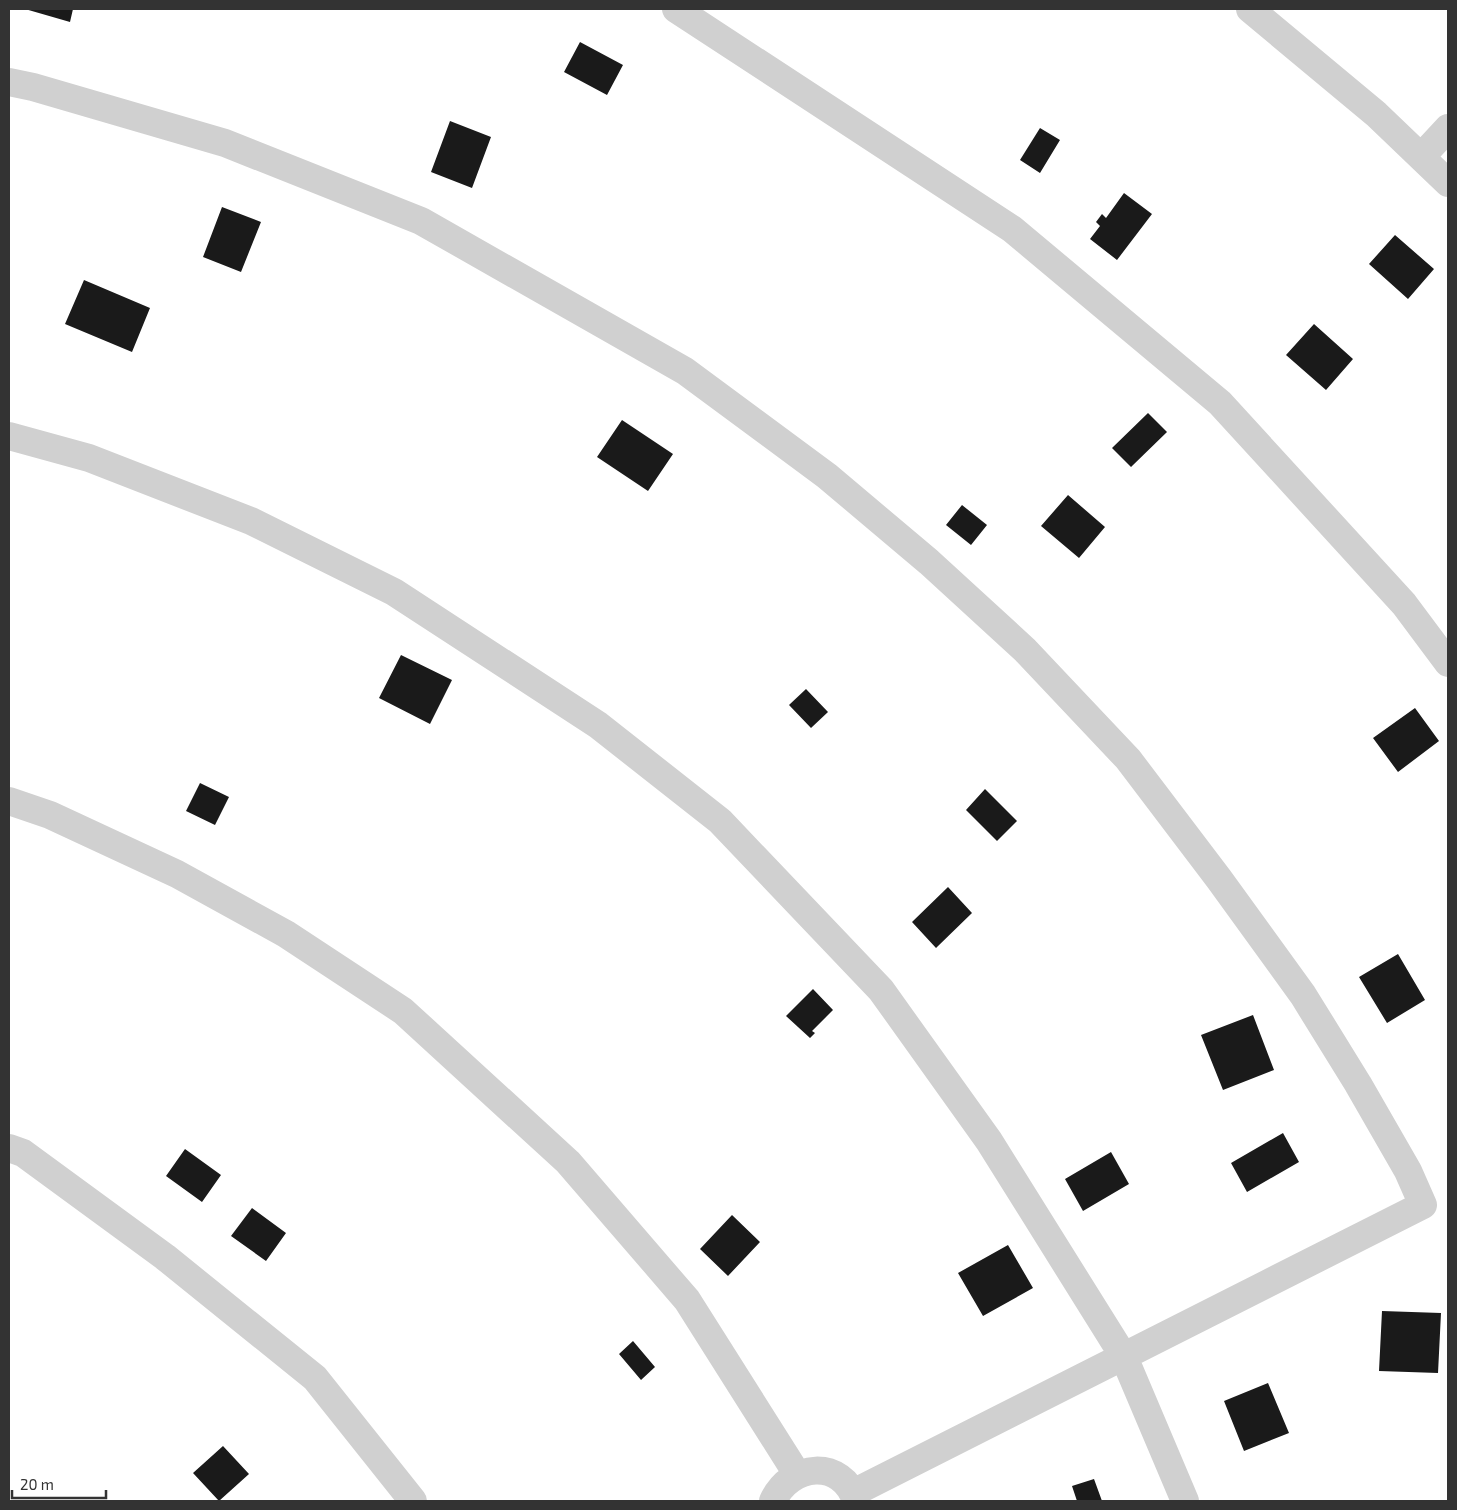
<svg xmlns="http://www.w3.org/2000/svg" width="1457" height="1510" viewBox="0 0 1457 1510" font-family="'Exo 2',sans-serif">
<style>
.building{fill:#1a1a1a}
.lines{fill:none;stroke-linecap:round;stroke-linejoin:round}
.minor{stroke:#d0d0d0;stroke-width:28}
</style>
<rect width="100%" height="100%" fill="#fff"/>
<path class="building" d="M25,9H73L70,22Z
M580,42L623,65L607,95L564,72Z
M450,121L491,137L472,188L431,172Z
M1040,128L1060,140L1040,173L1020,160Z
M1124,193L1152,214L1117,260L1090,239L1100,226L1096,222L1102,214L1106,218Z
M222,207L261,222L241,272L203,257Z
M1395,235L1434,269L1408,299L1369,264Z
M84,280L150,308L132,352L65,324Z
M1314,324L1353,359L1326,390L1286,355Z
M1148,413L1167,432L1131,467L1112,448Z
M622,420L673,454L648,491L597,457Z
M1068,495L1105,527L1079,558L1041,526Z
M962,505L987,525L971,545L946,525Z
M401,655L452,680L430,724L379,698Z
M806,689L828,712L811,728L789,705Z
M1415,708L1439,741L1398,772L1373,738Z
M200,783L229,797L215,825L186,811Z
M985,789L1017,821L997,841L966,810Z
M948,887L972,913L936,948L912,922Z
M1398,954L1425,1000L1387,1023L1359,977Z
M813,989L833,1010L812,1031L815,1033L810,1038L786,1016Z
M1253,1015L1274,1070L1223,1090L1201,1035Z
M1283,1133L1299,1162L1247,1192L1231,1163Z
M185,1149L221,1175L202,1202L166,1176Z
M1111,1152L1129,1184L1083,1211L1065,1179Z
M252,1208L286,1233L266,1261L231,1236Z
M732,1215L760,1242L728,1276L700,1249Z
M1008,1245L1033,1288L983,1316L958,1273Z
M1382,1311L1441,1313L1438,1373L1379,1371Z
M633,1341L655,1367L641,1380L619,1354Z
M1268,1383L1289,1433L1244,1451L1224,1401Z
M223,1446L249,1474L219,1501L193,1473Z
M1094,1479L1102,1501H1077L1072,1486Z"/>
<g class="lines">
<path class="minor" d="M676,9L1012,229L1220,403L1404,604L1448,663
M1250,9L1376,114L1448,183
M9,82L33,87L225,143L421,221L685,371L827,476L929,562L1025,650L1128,759L1219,879L1303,995L1358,1084L1408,1171L1423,1205L853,1493
M1421,157L1448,128
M9,436L89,458L251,521L394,592L598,725L720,821L881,990L989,1141L1124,1357L1185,1501
M9,801L50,815L177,874L286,934L403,1011L568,1162L687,1300L797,1474
M9,1148L23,1153L165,1257L315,1378L413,1501
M773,1501C790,1463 842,1458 856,1501"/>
</g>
<rect width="1457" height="1510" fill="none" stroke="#333333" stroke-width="20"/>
<path d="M12 1490v8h94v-8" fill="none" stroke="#333333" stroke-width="2.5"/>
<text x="20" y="1490" font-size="15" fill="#333333" stroke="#ffffff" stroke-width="4" paint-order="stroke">20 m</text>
</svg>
